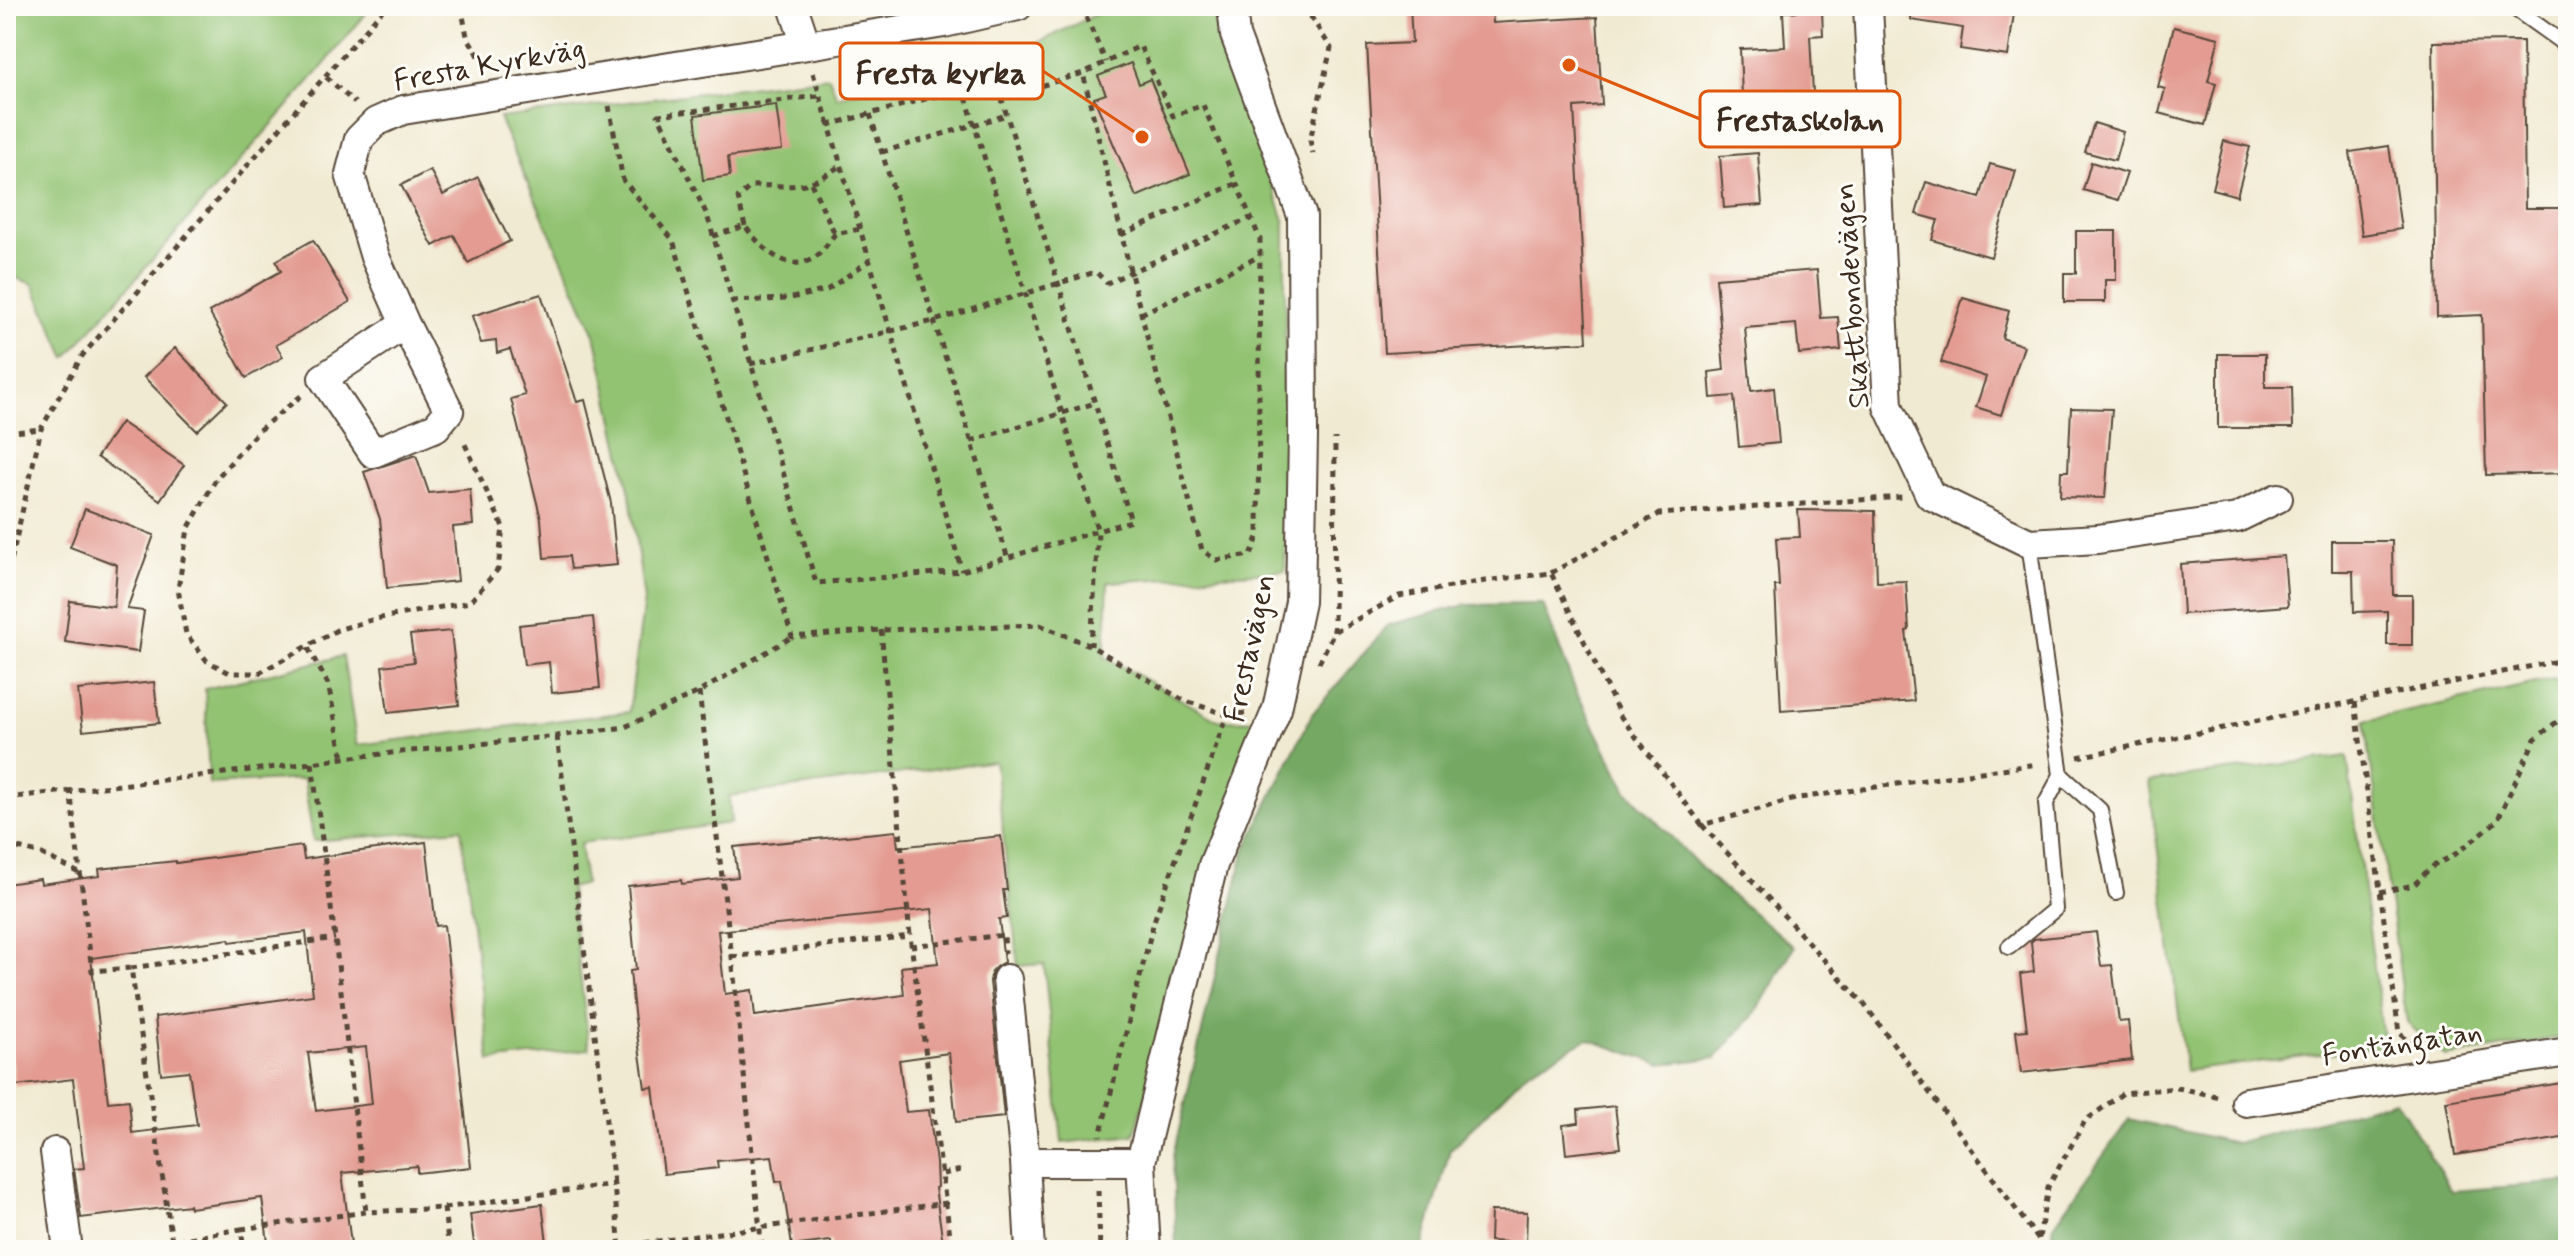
<svg xmlns="http://www.w3.org/2000/svg" width="2574" height="1256" viewBox="0 0 2574 1256" font-family="Mynerve,sans-serif">
<style>
.green{fill:#92c372;stroke:#667648;stroke-width:2}
.forest{fill:#75a964;stroke:#586a41;stroke-width:2}
.building{fill:#e39b92;fill-rule:evenodd}
.lines{fill:none;stroke-linecap:round;stroke-linejoin:round}
.lane-casing{stroke:#564739;stroke-width:18}
.street-casing{stroke:#564739;stroke-width:32}
.path{stroke:#564739;stroke-width:5;stroke-dasharray:6 6;stroke-linecap:butt}
.lane{stroke:#fff;stroke-width:14}
.street{stroke:#fff;stroke-width:28}
.labels{text-anchor:middle;stroke-width:6;stroke-linejoin:round;paint-order:stroke}
.street-label{font-size:30px;fill:#3b2a1e;stroke:#fdfcf7}
.leader{fill:none;stroke:#df570d;stroke-width:3}
.callout-dot{fill:#df570d;stroke:#fdfcf7;stroke-width:3}
.callout{fill:#fdfcf7;stroke:#df570d;stroke-width:3}
.callout-label{font-size:32px;text-anchor:middle;font-weight:bold;fill:#3b2a1e}
</style>
<rect width="100%" height="100%" fill="#fdfcf7"/>
<filter id="ink" filterUnits="userSpaceOnUse"><feTurbulence type="fractalNoise" baseFrequency=".0125" numOctaves="2"/><feDisplacementMap in="SourceGraphic" scale="16" xChannelSelector="R" yChannelSelector="G"/><feConvolveMatrix kernelMatrix="1 2 1 2 8 2 1 2 1" color-interpolation-filters="sRGB"/></filter>
<filter id="wash" filterUnits="userSpaceOnUse"><feTurbulence type="fractalNoise" baseFrequency=".006" numOctaves="4" result="noise"/><feDisplacementMap in="SourceGraphic" scale="32" xChannelSelector="R" yChannelSelector="G"/><feGaussianBlur stdDeviation="1.8" result="paint"/><feColorMatrix in="noise" values="0 0 0 0 0 0 0 0 0 0 0 0 0 0 0 0 0 1.4 0 .05"/><feComposite in="paint" operator="in"/></filter>
<g filter="url(#wash)">
<rect width="100%" height="100%" fill="#f1ead2"/>
<path class="green" d="M6,6H372L319,71L66,358L33,284L6,274Z
M1112,6H1209L1285,223V571L1108,582L1105,657L1218,720L1261,721L1134,1135L1062,1143L1044,964L1018,966L995,761L729,796L731,823L580,843L585,884L570,888L589,1049L490,1061L461,829L313,841L304,779L209,784L205,689L343,656L357,745L629,712L644,600L630,494L595,334L499,118L829,77L837,97L922,73L925,84L988,68Z
M2568,676V1036L2446,1057L2407,1023L2365,721Z
M2347,756L2384,1046L2186,1071L2149,781Z"/>
<path class="forest" d="M1543,604L1575,689L1627,791L1711,878L1794,947L1757,1011L1716,1058L1661,1064L1587,1039L1528,1071L1450,1150L1422,1250H1176L1173,1155L1244,852L1312,714L1388,625L1465,605Z
M2396,1100L2452,1191L2568,1182V1250H2052V1228L2129,1119L2236,1143Z"/>
<g id="blocks">
<path class="building" d="M1410,6H1492L1493,23L1597,17L1602,105L1574,107L1587,342L1385,353L1367,45L1412,43Z
M1912,6H2015L2008,56L1960,49L1963,28L1911,20Z
M1822,10L1823,35L1810,36L1813,93L1742,96L1740,49L1785,47L1783,12Z
M2174,27L2219,38L2208,81L2216,83L2205,125L2159,113L2165,89L2158,87Z
M2523,41L2525,208H2568V473L2486,475L2482,315L2437,317L2433,42Z
M1131,63L1139,84L1150,79L1190,174L1136,197L1094,98L1106,94L1098,76Z
M776,105L782,150L728,157L730,176L703,180L695,115Z
M2094,123L2123,132L2115,160L2085,152Z
M2224,141L2250,147L2237,196L2212,189Z
M2389,146L2401,229L2362,235L2350,152Z
M1758,153L1762,205L1724,208L1720,156Z
M2091,162L2127,173L2118,200L2083,190Z
M1990,164L2016,171L1991,257L1932,240L1938,220L1916,214L1926,182L1980,198Z
M430,170L443,195L478,177L510,241L468,263L454,235L433,246L401,185Z
M2076,231H2116V280H2105V302H2064V273H2076Z
M313,240L350,302L276,345L283,357L246,378L209,312L281,271L276,261Z
M1817,270L1821,318L1838,317L1841,350L1799,354L1796,324L1745,328L1751,391L1774,388L1779,443L1739,447L1734,396L1711,398L1709,372L1724,370L1716,278Z
M541,294L577,402L585,400L611,503L617,565L571,569L569,556L544,558L541,519L511,399L525,395L510,349L497,353L496,341L481,343L472,316Z
M1963,298L2009,311L2002,338L2024,346L2001,415L1976,407L1986,377L1941,362Z
M175,348L227,402L197,431L144,377Z
M2218,354H2265V387H2292L2293,428H2218Z
M2071,408L2112,409L2105,498L2060,497L2061,471H2068Z
M121,422L184,465L160,500L97,457Z
M416,455L429,493L470,489L473,525L453,527L458,581L387,588L380,519L364,472Z
M85,509L154,535L127,609L144,611L138,652L65,642L70,601L114,607L117,565L70,547Z
M1798,510L1875,511L1877,582L1906,581L1909,630L1906,631L1914,701L1781,711L1775,586H1779L1776,538L1800,537Z
M2332,541H2392L2393,595H2412V645H2387V611L2354,612L2353,571H2332Z
M2284,556L2288,606L2183,614L2180,564Z
M593,617L600,688L552,693L549,662L524,665L519,625Z
M451,631L459,705L388,713L382,666L414,662L410,635Z
M154,682L159,723L83,731L78,690Z
M896,831L898,847L1001,836L1007,890H1003L1007,918L999,919L1004,962L997,966L992,971L990,981L1004,1117L956,1122L949,1053L899,1060L906,1112L929,1110L936,1163L937,1187L935,1188L944,1250H831V1241L792,1246L782,1181L776,1182L772,1156L717,1161L718,1168L664,1174L653,1087L645,1088L634,1013L630,971L636,970L628,886L681,880L682,884L738,877L734,847ZM932,909L938,963L901,967L904,995L755,1016L752,990L725,994L718,931Z
M426,842L436,926L444,925L471,1167L417,1173V1166L342,1173L351,1244L328,1247L312,1249V1245L269,1250L262,1198L190,1208L189,1205L81,1218L74,1169L84,1168L73,1079L15,1086L6,1006V884L40,879L41,884L100,876L99,869L176,861V863L302,846L304,859ZM306,932L313,995L155,1017L161,1074L189,1071L197,1125L132,1133L129,1100L108,1102L91,958L229,939L230,942ZM366,1047L372,1104L316,1111L308,1053Z
M2096,932L2101,966L2112,965L2119,1022L2128,1021L2132,1060L2021,1073L2016,1031L2027,1030L2020,974L2034,972L2031,942L2034,939Z
M2568,1082V1137L2455,1155L2446,1101Z
M1615,1106L1620,1148L1566,1154L1563,1125L1579,1123L1578,1110Z
M542,1204L548,1250H475L470,1214Z
M1491,1211L1527,1212L1526,1243L1490,1241Z"/>
</g>
</g>
<g filter="url(#ink)">
<use href="#blocks" fill-opacity="0" stroke="#564739" stroke-width="2"/>
<g class="lines">
<g class="lane-casing">
<path id="lane" d="M2511,6L2560,41L2568,51
M2061,775L2100,810L2116,893
M2009,947L2055,909L2046,803L2061,775L2029,543"/>
</g>
<g class="street-casing">
<path id="street" d="M793,6L806,45
M1868,6L1888,406L1930,495L2029,543L2098,539L2237,518L2278,498
M405,324L323,378L373,453L436,427L449,411L405,324L375,257L350,174L359,139L376,122L403,110L944,23L1018,6
M1007,979L1025,1162L1030,1250
M2246,1102L2568,1052
M55,1152L68,1250
M1025,1162H1141
M1146,1250L1141,1162L1213,865L1277,709L1300,602L1303,435L1302,216L1235,35L1232,6"/>
</g>
<path class="path" d="M461,6L467,36L485,67
M1081,6L1106,62
M1304,6L1331,48L1310,140L1313,154
M952,51L1098,532L1091,646
M813,73L829,125
M326,77L355,103
M996,80L1032,70L1037,87L1083,73L1131,274L1202,550L1216,560L1251,555L1258,537L1260,239L1203,105L1173,116L1140,46L1083,73
M818,96L658,115L707,215L816,583L962,571L1131,521L996,80L829,125L962,571
M609,106L623,180L673,240L792,637L881,630L1040,625L1091,646L1183,700L1227,715L1154,921L1100,1136
M870,114L1008,559
M882,152L1007,115
M811,183L835,234
M745,226L738,198L751,186C795,184 802,193 841,165
M1121,235L1235,184
M713,236L745,226C760,246 786,275 814,258C822,253 829,241 835,234L860,229
M732,301L787,299L827,290L869,261
M1141,314L1260,256
M750,364L934,321L1096,272L1107,283L1250,218
M301,396L259,430L216,479L188,529L178,589L186,634L207,661L230,673H259L337,630L375,619L470,602L498,569L503,527L463,440
M6,433L41,429
M971,441L1095,403
M1551,573L1659,514L1902,497
M6,583L41,429L82,356L386,6
M881,630L910,936L952,1250
M1334,632L1335,438
M308,648L328,684L343,758
M1319,663L1334,632L1399,596L1485,581L1551,573L1621,717L1702,825L1799,798L2037,764
M699,692L732,957L762,1250
M2355,702L2399,1033L2415,1047
M1227,715L1246,713
M557,736L614,1184
M2078,757L2568,659
M312,763L335,938L366,1212
M70,789L92,971L131,968L172,1241L241,1229L244,1250
M6,798L312,763L343,758L557,736L625,727L699,692L792,637
M1702,825L1864,1004L2038,1239L2040,1250
M6,845L42,854L79,873
M2380,892L2414,885L2430,868L2457,853L2497,821L2535,739L2568,713
M911,946L1004,935L1005,953
M732,957L910,936
M131,968L335,938
M943,1174L961,1170
M1098,1190L1100,1250
M444,1208L449,1250
M241,1229L366,1212L444,1208L614,1184L620,1250
M2039,1238L2048,1187L2085,1121L2123,1093L2178,1088L2221,1097
M172,1241L173,1250
M620,1246L947,1203"/>
<use href="#lane" class="lane"/>
<use href="#street" class="street"/>
</g>
</g>
<g class="labels">
<g class="street-label">
<text transform="translate(489 64) rotate(-10)" y="10">Fresta Kyrkväg</text>
<text transform="translate(1851 296) rotate(-94)" y="10">Skattbondevägen</text>
<text transform="translate(1249 648) rotate(-78)" y="10">Frestavägen</text>
<text transform="translate(2402 1043) rotate(-9)" y="10">Fontängatan</text>
</g>
</g>
<path class="leader" d="M1142 137L1043 71M1569 65L1700 119"/>
<g class="callout-dot">
<circle cx="1142" cy="137" r="8"/>
<circle cx="1569" cy="65" r="8"/>
</g>
<g class="callout">
<rect x="840" y="43" width="203" height="56" rx="8"/>
<rect x="1700" y="91" width="200" height="56" rx="8"/>
</g>
<g class="callout-label">
<text x="941" y="83">Fresta kyrka</text>
<text x="1800" y="130">Frestaskolan</text>
</g>
<rect width="2574" height="1256" fill="none" stroke="#fdfcf7" stroke-width="32"/>
</svg>
